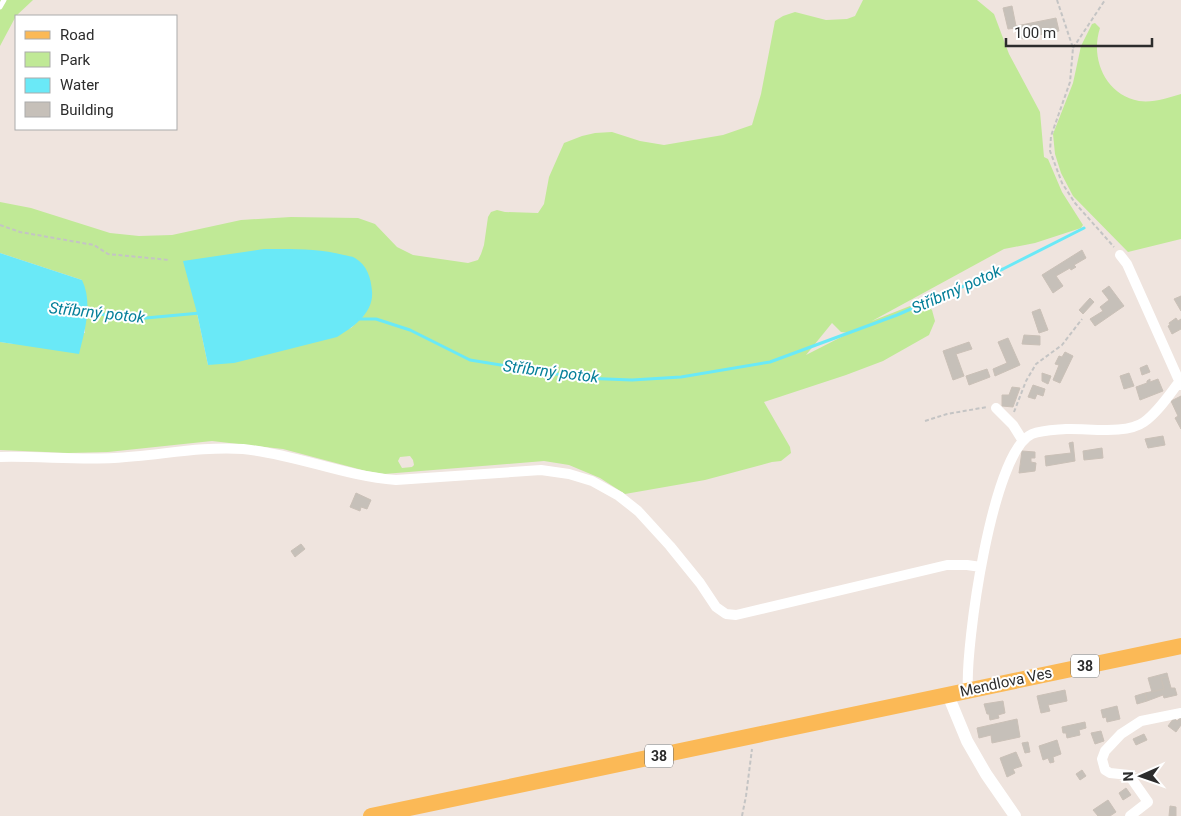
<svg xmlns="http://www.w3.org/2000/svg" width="1181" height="816" viewBox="0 0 1181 816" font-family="Roboto,sans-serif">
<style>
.green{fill:#c0e996;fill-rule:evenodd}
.water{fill:#6ae9f7}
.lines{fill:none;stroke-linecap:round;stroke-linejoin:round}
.stream{stroke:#6ae9f7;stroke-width:3}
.building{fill:#c6c0b9;stroke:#cac0b7}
.path{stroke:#c4c4c4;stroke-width:2;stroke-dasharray:4 2.5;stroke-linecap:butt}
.service{stroke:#fff;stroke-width:5}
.minor{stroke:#fff;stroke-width:10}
.tertiary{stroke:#fff;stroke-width:12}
.primary{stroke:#fbb956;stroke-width:16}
.labels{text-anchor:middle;stroke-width:4;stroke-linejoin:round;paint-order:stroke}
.shield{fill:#fff;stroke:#6b6b6b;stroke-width:1}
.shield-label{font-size:14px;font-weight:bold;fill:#2c2c2c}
.street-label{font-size:15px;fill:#2c2c2c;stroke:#fff}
.water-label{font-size:16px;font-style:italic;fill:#057f99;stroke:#fff}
</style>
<rect width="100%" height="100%" fill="#efe4de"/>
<path class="green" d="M0,0H33L16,16L0,46Z
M863,0H977L994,14L1009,54L1040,112L1044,157L1048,159L1062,192L1083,225L1081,228L1035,243L1004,249L872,321L910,306L924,303L932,310L935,321L929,335L883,361L846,375L764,402L790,447L791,453L781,461L772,462L705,480L625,494L600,478L569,465L544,461L384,474L366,471L283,449L212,441L108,452L68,453L0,450V342L14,344L85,333L82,280L0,253V202L31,208L110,233L139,236L172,235L241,220L291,217L358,218L375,224L397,247L413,255L468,263L478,260L481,254L484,245L488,217L491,212L497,210L505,212L538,213L544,204L549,177L564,143L582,136L595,133L612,132L640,141L664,145L723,135L752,125L761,94L775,21L783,16L795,12L826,20L847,19L855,16ZM197,313L364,315L351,328L208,365ZM832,323L841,332L849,333L806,355ZM410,456L413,460L414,465L412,467L402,468L398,461L400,457Z
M1095,23L1100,28C1090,58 1105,95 1139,101C1153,103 1168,98 1181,94V239L1128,252L1073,196L1061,173L1055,154L1053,134L1073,83L1081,46L1092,24Z"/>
<path class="water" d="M264,249C291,249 317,248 344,255C347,256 352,256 355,258C367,265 371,278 372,291C374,313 353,327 337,337L234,363L208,365L197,313L183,261Z
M0,253L82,280C93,303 85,330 79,354L0,342Z"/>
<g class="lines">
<path class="stream" d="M85,312L135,319L200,313
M359,319H376L410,330L470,360L581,378L632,380L681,377L770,362L897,315L1003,269L1084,228"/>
</g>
<path class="building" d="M1012,6L1016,26L1056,18L1059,31L1018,39L1015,28L1008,29L1003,8Z
M1082,250L1086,258L1074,265L1076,267L1071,270L1070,268L1056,276L1063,286L1053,293L1042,275Z
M1109,286L1124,306L1095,326L1090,319L1103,311L1100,307L1109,300L1102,291Z
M1181,296V311L1174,299Z
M1090,298L1094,302L1083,314L1079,310Z
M1040,309L1048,330L1039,333L1032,312Z
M1176,318L1178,321L1181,319V329L1172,334L1168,326L1170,325L1169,323Z
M1024,335L1040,336V345L1022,344Z
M1008,338L1020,365L995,376L993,369L1007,363L998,342Z
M969,342L972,349L956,354L964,376L953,380L943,351Z
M1065,352L1073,356L1060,383L1053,380L1059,365L1055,364L1059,356L1062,357Z
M1147,365L1150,372L1142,375L1140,368Z
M987,369L990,377L969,385L966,376Z
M1042,373L1051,376L1048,384L1042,381Z
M1129,373L1134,386L1124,389L1120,376Z
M1150,379V382L1158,379L1163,391L1140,400L1136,387L1147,383V381Z
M1033,385L1045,389L1043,396L1037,394L1035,399L1028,397Z
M1012,387L1020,388L1013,407L1002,406V395H1009Z
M1181,396V429L1175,418L1178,416L1171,401Z
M1163,436L1165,445L1148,448L1145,439Z
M1073,442L1075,461L1046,466L1045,456L1071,453L1069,443Z
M1102,448L1103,458L1084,460L1083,451Z
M1022,451L1035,452V458H1031V462L1036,463L1035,471L1019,473Z
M356,493L371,500L367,509L361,507L360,511L350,507Z
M301,544L305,549L295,557L291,551Z
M1167,673L1168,677L1161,678L1164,689L1152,692L1148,678Z
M1168,677L1171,688H1175L1177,695L1164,698L1163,695L1147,701L1145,693L1164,689L1161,678Z
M1065,690L1067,701L1048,705L1050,711L1041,713L1037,696Z
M1145,693L1147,701L1137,704L1135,696Z
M1003,701L1005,713L998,715L999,718L990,720L989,714H987L984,704Z
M1117,706L1120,719L1107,722L1106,717L1103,718L1101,710Z
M1174,718L1177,721L1180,718L1181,719V725L1176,732L1168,726Z
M1017,719L1020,737L992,743L991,735L979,738L977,728Z
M1085,722L1086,728L1079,730L1080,735L1067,738L1066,733H1063L1062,727Z
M1101,731L1104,741L1095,744L1091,733Z
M1144,734L1147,740L1136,745L1133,739Z
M1057,740L1061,754L1053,757L1054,762L1050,763L1048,758L1043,760L1039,746Z
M1028,742L1030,752L1025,753L1022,743Z
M1016,752L1022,766L1013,769L1015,773L1007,777L1000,758Z
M1082,770L1086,776L1080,780L1076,774Z
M1126,788L1131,795L1123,800L1119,793Z
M1108,800L1116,812L1110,816H1098L1093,810Z
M1170,806L1176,807V816H1169Z"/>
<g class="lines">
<path class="path" d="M1057,0L1073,48L1070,82L1051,136L1050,151L1062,183L1075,203L1114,247
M1073,48L1105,0
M0,225L20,232L94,245L108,254L169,260
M1014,412L1026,381L1036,364L1062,345L1082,319
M925,421L947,414L987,407
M742,816L746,796L752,749"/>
<path class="service" d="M0,7L4,0"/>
<path class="minor" d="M1120,255L1127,264L1181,385
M996,408L1013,425L1023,441
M0,457C38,456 76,460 114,458C157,456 200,446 243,449C295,454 343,476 396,480L541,470L569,474L592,481L619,496L638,511L670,546L700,583L716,607L726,614L736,615L947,565H967L981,567
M968,690C965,647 992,451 1032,434C1042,430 1055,430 1066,429C1088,428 1126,435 1144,422C1158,412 1169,395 1179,382
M1130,816L1148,802L1129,775L1110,773L1105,770L1102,759L1105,751L1121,734L1141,721L1181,713"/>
<path class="tertiary" d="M948,695L967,741L986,774L1015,816"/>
<path class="primary" d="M371,816L1181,646"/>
</g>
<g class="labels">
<g class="shield">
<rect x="1071" y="654.5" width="28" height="23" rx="4"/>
<rect x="645" y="744.5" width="28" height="23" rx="4"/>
</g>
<g class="shield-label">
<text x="1085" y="671">38</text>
<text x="659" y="761">38</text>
</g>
<g class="street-label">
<text transform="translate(1006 682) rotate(-12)" y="5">Mendlova Ves</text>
</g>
<g class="water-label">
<text transform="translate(956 289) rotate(-24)" y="6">Stříbrný potok</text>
<text transform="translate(97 312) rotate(6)" y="6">Stříbrný potok</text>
<text transform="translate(551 371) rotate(7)" y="6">Stříbrný potok</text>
</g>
</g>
<rect x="15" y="15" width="162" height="115" fill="#ffffff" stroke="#ababab"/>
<rect x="25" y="31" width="25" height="8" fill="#fbb956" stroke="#ababab"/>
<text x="60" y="40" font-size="15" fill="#2c2c2c">Road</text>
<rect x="25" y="52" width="25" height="15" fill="#c0e996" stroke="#ababab"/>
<text x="60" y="65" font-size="15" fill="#2c2c2c">Park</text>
<rect x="25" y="78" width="25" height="15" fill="#6ae9f7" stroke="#ababab"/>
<text x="60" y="90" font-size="15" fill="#2c2c2c">Water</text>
<rect x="25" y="102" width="25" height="15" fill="#c6c0b9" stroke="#ababab"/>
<text x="60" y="115" font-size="15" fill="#2c2c2c">Building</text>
<g transform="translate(1141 776) rotate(268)" stroke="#ffffff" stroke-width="4" paint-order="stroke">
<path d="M0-4L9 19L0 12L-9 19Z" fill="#2c2c2c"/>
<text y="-8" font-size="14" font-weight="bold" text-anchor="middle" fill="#2c2c2c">N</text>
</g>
<path d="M1006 38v8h146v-8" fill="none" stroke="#2c2c2c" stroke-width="2.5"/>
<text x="1014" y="38" font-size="15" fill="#2c2c2c" stroke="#ffffff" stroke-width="4" paint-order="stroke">100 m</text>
</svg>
